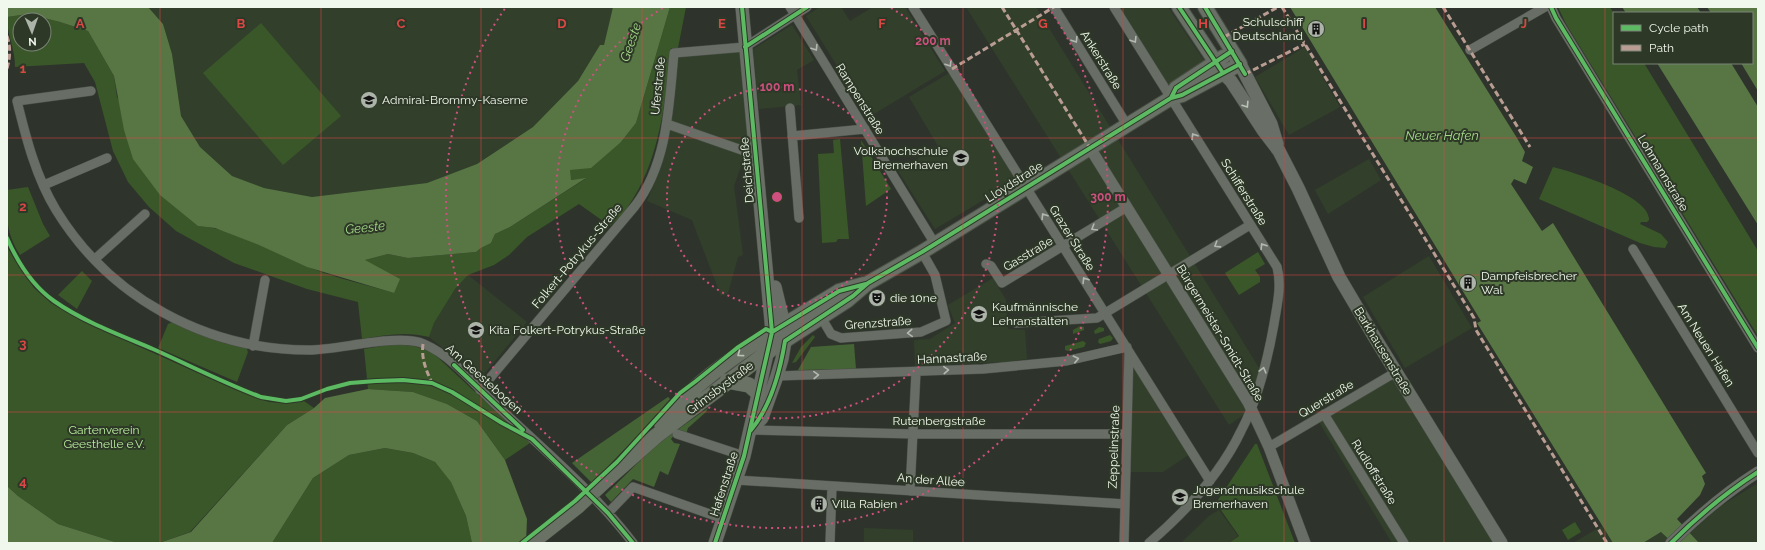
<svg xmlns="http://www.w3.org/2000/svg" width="1765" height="550" viewBox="0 0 1765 550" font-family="Raleway,sans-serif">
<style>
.built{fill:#32402b}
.green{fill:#3a5729;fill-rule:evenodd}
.forest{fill:#456435}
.water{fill:#577644}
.pier{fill:#2e342b}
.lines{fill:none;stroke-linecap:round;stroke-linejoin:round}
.minor-casing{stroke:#4a5047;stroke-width:10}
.tertiary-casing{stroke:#4a5047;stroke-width:12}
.secondary-casing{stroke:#4a5047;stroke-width:14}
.primary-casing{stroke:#4a5047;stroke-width:16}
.trunk-casing{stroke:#4a5047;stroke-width:16}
.minor{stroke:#686d66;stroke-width:9}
.tertiary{stroke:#686d66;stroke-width:11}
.secondary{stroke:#696f66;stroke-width:13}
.primary{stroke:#697065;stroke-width:14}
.trunk{stroke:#6a7265;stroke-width:15}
.trunk-bridge-casing{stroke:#4a5047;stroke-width:16;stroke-linecap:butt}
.trunk-bridge{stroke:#6a7265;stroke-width:15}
.quiet{stroke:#b99d93;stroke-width:3;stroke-dasharray:6 3;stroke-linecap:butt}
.cycleway-casing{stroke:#2d3827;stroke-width:6}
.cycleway{stroke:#5cba63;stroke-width:4}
.oneway{stroke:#b3b9b0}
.oneway2{stroke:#bac1b6}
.oneway3{stroke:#bac2b6}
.grid{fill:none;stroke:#da4745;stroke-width:1;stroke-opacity:0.55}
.ring{fill:none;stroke:#ce507f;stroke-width:2;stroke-dasharray:2 4}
.labels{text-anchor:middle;stroke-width:4;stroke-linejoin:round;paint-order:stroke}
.poi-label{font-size:12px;fill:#f0f7ec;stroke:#2d3827;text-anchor:start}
.street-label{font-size:12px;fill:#f0f7ec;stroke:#2d3827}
.park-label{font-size:12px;fill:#b8ec9c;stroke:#2d3827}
.water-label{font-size:13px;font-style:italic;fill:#a5d989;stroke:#2d3827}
.grid-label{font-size:13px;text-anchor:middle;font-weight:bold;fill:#da4745;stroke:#2d3827;stroke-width:4;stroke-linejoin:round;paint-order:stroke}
.centre{fill:#ce507f;stroke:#2d3827;stroke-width:2}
.ring-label{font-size:12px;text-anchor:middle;font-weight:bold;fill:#ce507f;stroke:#2d3827;stroke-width:4;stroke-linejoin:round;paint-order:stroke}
</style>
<rect width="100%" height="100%" fill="#2e342b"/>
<path class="built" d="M148,7H613L604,45H600L578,81L533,127L477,164L427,183L312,197L264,188L232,176L200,147L181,116L172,54L163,24Z
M820,7H841L850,21L873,7H905L945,71L869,117L806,16Z
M966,7H1036L1261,371L1246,413L1229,425Z
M1119,7H1168L1217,80L1179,102Z
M792,25L814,60L797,70L801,105L759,109L753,49Z
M741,43L753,153L744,158L734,186L743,255L738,257L728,293L721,296L692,220L647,201L654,184L668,139L678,48Z
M1305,47L1340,107L1289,135L1255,77Z
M951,72L1017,180L935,229L898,171L938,146L909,97Z
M1369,159L1381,180L1328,214L1315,190Z
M1429,256L1472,328L1405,368L1363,297Z
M468,275L527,322L481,378L429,337L434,323L455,289Z
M993,278L1006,300L1008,329L1025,330L1027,359L1005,362L915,366L914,340L930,339L955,323L948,305Z
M1131,359L1190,454L1163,472H1129Z
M1392,372L1496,543H1392L1316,417Z
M1758,483V543H1699L1690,533L1721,506Z
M1219,510L1238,536L1229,543H1184L1183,541L1209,516Z
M1602,526L1613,543H1573L1595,530Z
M864,528L913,530V543H864Z
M1662,532L1673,543H1643Z"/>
<path class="green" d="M670,7H686L678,48H671C665,103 660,161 627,208C623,214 616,220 610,226L579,204L527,237L509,255L494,265L468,275L455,289L434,323L429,337C406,331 385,335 362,339L358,302L307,289L234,263L176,231L149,207L128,182L113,151L95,82L84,63L15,67C15,48 7,35 7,17L28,14L60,22L88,31L114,76L117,97L198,226C236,229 271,251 306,266C334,278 365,284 394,293L365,260L388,254L408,258L476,252L481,248L491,243L495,234L510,227L585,179L570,180L569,170L621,142L636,123ZM20,20H44V44H20Z
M1558,7H1610L1614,14V63H1644L1758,251V336L1566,24Z
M261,23L341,116L283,165L203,73Z
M840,139L849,239H838L836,242L822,243L818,154L834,153L833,140Z
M861,140L891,189L866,206Z
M1553,167C1573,172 1651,196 1649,220L1647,222H1641L1640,224L1661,234L1668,242L1665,248L1654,247L1640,243L1539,199Z
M28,187L43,224L50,236L20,255C5,231 7,217 7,190Z
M7,247L21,270L34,288L51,303L82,321L236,390L269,402L285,403L304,401L314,408L287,425L190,532L159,543H118L58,524L18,496L7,486Z
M1258,252L1265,264L1255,270L1260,277V282L1239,295L1225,273Z
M82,271L92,281L77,309L58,295Z
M172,322L224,343L246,347L248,352L237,382L158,348L168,324Z
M1080,326L1084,327V330L1073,334V330Z
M1099,327L1104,328V331L1095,334L1094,331Z
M813,335L815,337L796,362L792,363L801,347Z
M1110,335L1113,338L1111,341L1100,344L1098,342L1099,339Z
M1083,341L1086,343L1084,347L1068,351L1065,350V346Z
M394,344L414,346L432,352L530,443L505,460L477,421L447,404L413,392L368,389L364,349Z
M1255,444H1257L1295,543H1229L1239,536L1216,503Z
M385,448L413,453L435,462L451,481L466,516L472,543H272L313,478L349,455Z
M1575,522L1581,532L1568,540L1562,530Z"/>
<path class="forest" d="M854,344L856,369L798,370L811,347Z
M668,397L670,399L640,433L592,483L572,463Z
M708,408L706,412L688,428L686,434L676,433L671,439L674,443L680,444L668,475L660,471L654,487L633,479L611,502L605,495L656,445Z"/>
<path class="water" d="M7,7H148L163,24L172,54L181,116L200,147L232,176L264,188L312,197L427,183L477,164L533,127L578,81L600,45H604L613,7H670L636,123L621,142L591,168L570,170L571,180L586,178L510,227L495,234L491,243L481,248L476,252L408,258L388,254L365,260L400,279L394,293L307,267L259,245L215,228L198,226L160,195L133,159L124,130L114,76L88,31L60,22L28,14L7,17Z
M1290,7H1435L1517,138L1525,152L1522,161L1533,167L1526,184L1514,179L1511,184L1542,231L1553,223L1706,473L1702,476L1705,484L1700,495L1677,519L1699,543H1673L1661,532L1643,543H1613L1477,323L1481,321Z
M1622,7H1758V225L1657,63H1752V13H1626Z
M368,389L413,392L447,404L477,421L505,460L527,519L526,543H472L466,516L451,482L435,462L413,453L385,448L349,455L313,478L272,543H159L191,532L287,425L314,408L325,398Z
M7,486L18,496L58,524L118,543H7Z"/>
<path class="pier" d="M1697,7H1707L1711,13H1701Z
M1731,63H1741L1758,91V107Z"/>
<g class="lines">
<g class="minor-casing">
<path id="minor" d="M790,7L935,244
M913,7L1210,481
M1054,7L1127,125
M1114,7L1277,267C1282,286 1277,305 1274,324C1268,358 1257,401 1241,431C1221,473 1184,513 1149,543
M1551,7L1556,18L1758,348
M1470,50L1545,7
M91,91L17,101C26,138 36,177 56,210C110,298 206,350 309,350C339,350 399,333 424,344C452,356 474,384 496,405C542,448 595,493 633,543
M790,108L799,218
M667,124L756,155
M792,136L865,129
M44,185L107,158
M1633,249L1758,453
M95,259L145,214
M986,264L991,266L1002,283L1127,207
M821,317L831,334L841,338L921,332L946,321L935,275L922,252
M1016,323L1097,318L1250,225
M253,346L265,280
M777,376L983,369L1066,361L1127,347
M480,390L635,206C668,163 669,104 674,53L745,47L807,7
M1324,414L1404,543
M751,430L914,434H1127
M677,434L744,456
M1269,447L1396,372
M736,480L1125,504
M910,491L916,372
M608,513L633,487L724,519
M830,543L832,486
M1124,543L1129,352"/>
</g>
<g class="tertiary-casing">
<path id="tertiary" d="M1090,148L1248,402L1269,447L1305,543
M1671,543C1698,516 1725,493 1758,472"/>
</g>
<g class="secondary-casing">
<path id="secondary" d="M1240,64L1271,124L1277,144
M1223,73L1231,81L1263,130L1279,151L1298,188L1339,277L1375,338L1501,543
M751,430L762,418L777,376L782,359L785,341L784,324L775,287
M715,543L744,456L772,332L742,7"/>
</g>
<g class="primary-casing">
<path id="primary" d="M1179,7L1223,73
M1171,98L1176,88L1223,57
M772,332L839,291L864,284
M769,351L848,300L868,283L922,252L1171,98L1182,95L1240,64L1205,7"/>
</g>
<g class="trunk-casing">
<path id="trunk" d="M727,381L749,385L758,393
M662,425C685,389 736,355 772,332
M606,480L656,436L769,351
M531,543L578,506"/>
</g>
<use href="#minor" class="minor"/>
<use href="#tertiary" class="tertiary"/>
<use href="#secondary" class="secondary"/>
<use href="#primary" class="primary"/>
<use href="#trunk" class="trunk"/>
<g class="trunk-bridge-casing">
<path id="trunk-bridge" d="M578,506L606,480"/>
</g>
<use href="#trunk-bridge" class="trunk-bridge"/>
<path class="quiet" d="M1002,7L1090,148
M1282,7L1474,318L1476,330L1607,543
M1443,7L1530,147
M7,36C11,48 10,57 7,69
M1224,37L1278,7
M952,69L1054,7
M1245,74L1305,44
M423,344C421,358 426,370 432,383"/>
<g class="cycleway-casing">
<path id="cycleway" d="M1179,7L1223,73
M1205,7L1245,74
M1551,7L1556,18L1758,348
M745,47L807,7
M1171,98L1176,88L1232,51
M7,238C17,261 33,286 54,301C84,322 120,335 153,349C189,365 224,383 261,397L286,401L301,399L327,389L350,383L376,381L403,380L432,383L452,392L502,423L532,439L608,513L633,543
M772,332L839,291L866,284
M454,365L523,430
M751,430C771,406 780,372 785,341L853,296L868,283L922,252L1171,98L1182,95L1240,64
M522,543L575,501L617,462L680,393L696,381L737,348L766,329L772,332
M715,543L744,456L772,332L742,7
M1671,543C1698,516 1725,493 1758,472"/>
</g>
<use href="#cycleway" class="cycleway"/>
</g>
<defs><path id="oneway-chevron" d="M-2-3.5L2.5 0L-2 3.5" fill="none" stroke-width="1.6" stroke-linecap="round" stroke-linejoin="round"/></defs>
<g class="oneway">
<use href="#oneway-chevron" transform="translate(1075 40) rotate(58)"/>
<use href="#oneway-chevron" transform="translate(1134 40) rotate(58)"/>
<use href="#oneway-chevron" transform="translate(815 48) rotate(58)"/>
<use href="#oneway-chevron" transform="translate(949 64) rotate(58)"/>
<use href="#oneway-chevron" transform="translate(1194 136) rotate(-122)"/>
<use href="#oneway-chevron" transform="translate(1044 216) rotate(-122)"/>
<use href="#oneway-chevron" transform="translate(1094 228) rotate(149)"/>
<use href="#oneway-chevron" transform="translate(1217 245) rotate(148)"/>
<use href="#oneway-chevron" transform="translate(1263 246) rotate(-122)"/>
<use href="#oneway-chevron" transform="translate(1085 280) rotate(-122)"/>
<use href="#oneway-chevron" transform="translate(910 333) rotate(176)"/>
<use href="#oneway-chevron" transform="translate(1076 359) rotate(-13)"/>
<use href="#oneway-chevron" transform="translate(946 370) rotate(-3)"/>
<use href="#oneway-chevron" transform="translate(1263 370) rotate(-75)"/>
<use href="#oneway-chevron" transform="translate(816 375) rotate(-2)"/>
</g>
<use class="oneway2" href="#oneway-chevron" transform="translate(1246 105) rotate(57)"/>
<use class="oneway3" href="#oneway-chevron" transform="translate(740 354) rotate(144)"/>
<path class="grid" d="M160,7V543M321,7V543M481,7V543M642,7V543M802,7V543M963,7V543M1123,7V543M1284,7V543M1444,7V543M1605,7V543M7,138H1758M7,275H1758M7,412H1758"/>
<g class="ring">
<circle cx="777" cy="197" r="110"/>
<path d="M891 8A221 221 0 1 1 663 8"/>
<path d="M1048 7A331 331 0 1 1 506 7"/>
</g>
<defs>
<g id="building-disc" transform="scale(0.9)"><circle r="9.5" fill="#acb3a8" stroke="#2d3827"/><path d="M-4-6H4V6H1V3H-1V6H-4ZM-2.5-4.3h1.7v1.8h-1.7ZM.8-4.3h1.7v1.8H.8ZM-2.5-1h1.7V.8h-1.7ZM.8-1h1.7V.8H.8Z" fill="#111"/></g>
<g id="university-disc" transform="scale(0.9)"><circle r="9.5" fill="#acb3a8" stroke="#2d3827"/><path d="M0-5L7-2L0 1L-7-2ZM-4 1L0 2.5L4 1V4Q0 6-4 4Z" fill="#111"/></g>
<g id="theatre-disc" transform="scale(0.9)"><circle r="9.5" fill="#acb3a8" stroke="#2d3827"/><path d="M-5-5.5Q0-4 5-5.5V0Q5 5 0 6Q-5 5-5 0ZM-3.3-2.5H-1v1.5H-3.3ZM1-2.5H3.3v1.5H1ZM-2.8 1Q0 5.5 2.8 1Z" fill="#111"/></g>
<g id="school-disc" transform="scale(0.9)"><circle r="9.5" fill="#acb3a8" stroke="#2d3827"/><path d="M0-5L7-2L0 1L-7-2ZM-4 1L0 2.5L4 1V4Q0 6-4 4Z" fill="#111"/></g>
</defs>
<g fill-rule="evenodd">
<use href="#building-disc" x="1316" y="29"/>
<use href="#university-disc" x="369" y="100"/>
<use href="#university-disc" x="961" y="158"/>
<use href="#building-disc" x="1468" y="283"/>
<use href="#theatre-disc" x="877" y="298"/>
<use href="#school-disc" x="979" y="314"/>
<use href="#school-disc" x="476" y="330"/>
<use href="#school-disc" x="1180" y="497"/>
<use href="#building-disc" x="819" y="504"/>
</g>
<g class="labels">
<g class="poi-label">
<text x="1303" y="26" text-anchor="end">Schulschiff<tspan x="1303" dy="14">Deutschland</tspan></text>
<text x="382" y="104">Admiral-Brommy-Kaserne</text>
<text x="948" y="155" text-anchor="end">Volkshochschule<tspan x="948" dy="14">Bremerhaven</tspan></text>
<text x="1481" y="280">Dampfeisbrecher<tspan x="1481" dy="14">Wal</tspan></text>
<text x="890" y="302">die 10ne</text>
<text x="992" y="311">Kaufmännische<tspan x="992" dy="14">Lehranstalten</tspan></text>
<text x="489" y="334">Kita Folkert-Potrykus-Straße</text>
<text x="1193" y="494">Jugendmusikschule<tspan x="1193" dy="14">Bremerhaven</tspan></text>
<text x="832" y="508">Villa Rabien</text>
</g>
<g class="street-label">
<text transform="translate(1101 60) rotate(58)" y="4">Ankerstraße</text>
<text transform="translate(658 86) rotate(-84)" y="4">Uferstraße</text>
<text transform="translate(860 99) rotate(58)" y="4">Rampenstraße</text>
<text transform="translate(747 170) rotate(-95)" y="4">Deichstraße</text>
<text transform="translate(1663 173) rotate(59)" y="4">Lohmannstraße</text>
<text transform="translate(1014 182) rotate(-32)" y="4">Lloydstraße</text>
<text transform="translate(1244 192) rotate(58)" y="4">Schifferstraße</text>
<text transform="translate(1072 238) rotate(58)" y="4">Grazer Straße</text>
<text transform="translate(1028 254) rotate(-31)" y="4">Gasstraße</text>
<text transform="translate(577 256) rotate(-50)" y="4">Folkert-Potrykus-Straße</text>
<text transform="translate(878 323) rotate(-4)" y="4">Grenzstraße</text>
<text transform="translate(1220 333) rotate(59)" y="4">Bürgermeister-Smidt-Straße</text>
<text transform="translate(1706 345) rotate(58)" y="4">Am Neuen Hafen</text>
<text transform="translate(1383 351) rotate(59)" y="4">Barkhausenstraße</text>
<text transform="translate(952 358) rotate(-3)" y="4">Hannastraße</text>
<text transform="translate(484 379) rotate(42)" y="4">Am Geestebogen</text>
<text transform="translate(720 388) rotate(-37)" y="4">Grimsbystraße</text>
<text transform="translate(1326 399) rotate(-31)" y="4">Querstraße</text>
<text x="939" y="425">Rutenbergstraße</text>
<text transform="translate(1114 447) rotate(-88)" y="4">Zeppelinstraße</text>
<text transform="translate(1374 472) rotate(58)" y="4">Rudloffstraße</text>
<text transform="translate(931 480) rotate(4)" y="4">An der Allee</text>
<text transform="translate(724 484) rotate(-72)" y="4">Hafenstraße</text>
</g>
<g class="park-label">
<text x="104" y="434">Gartenverein<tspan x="104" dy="14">Geesthelle e.V.</tspan></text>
</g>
<g class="water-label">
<text transform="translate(630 42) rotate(-71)" y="5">Geeste</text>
<text x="1442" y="140">Neuer Hafen</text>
<text transform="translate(365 227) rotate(-6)" y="5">Geeste</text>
</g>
</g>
<g class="grid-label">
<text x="80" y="28">A</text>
<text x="241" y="28">B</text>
<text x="401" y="28">C</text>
<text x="562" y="28">D</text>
<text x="722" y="28">E</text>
<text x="882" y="28">F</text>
<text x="1043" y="28">G</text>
<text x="1203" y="28">H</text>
<text x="1364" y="28">I</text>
<text x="1524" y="28">J</text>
<text x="23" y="73">1</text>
<text x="23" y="211">2</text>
<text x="23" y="348">3</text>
<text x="23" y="486">4</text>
</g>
<circle cx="777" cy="197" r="6" class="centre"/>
<g class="ring-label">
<text x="933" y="45">200 m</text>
<text x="777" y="91">100 m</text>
<text x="1108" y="201">300 m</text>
</g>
<rect width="1765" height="550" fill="none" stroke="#f0f7ec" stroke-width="16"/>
<rect x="1613" y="12" width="140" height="52" fill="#2d3827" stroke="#7b8476"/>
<rect x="1621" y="25" width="20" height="6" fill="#5cba63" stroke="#7b8476"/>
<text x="1649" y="32" font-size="12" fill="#f0f7ec">Cycle path</text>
<rect x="1621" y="45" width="20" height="6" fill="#b99d93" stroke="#7b8476"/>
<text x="1649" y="52" font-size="12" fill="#f0f7ec">Path</text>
<g transform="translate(32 32) rotate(178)"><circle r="19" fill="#2d3827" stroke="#7b8476"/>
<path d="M0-3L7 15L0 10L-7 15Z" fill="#acb3a8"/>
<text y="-6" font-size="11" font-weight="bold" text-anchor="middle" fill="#f0f7ec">N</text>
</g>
</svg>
